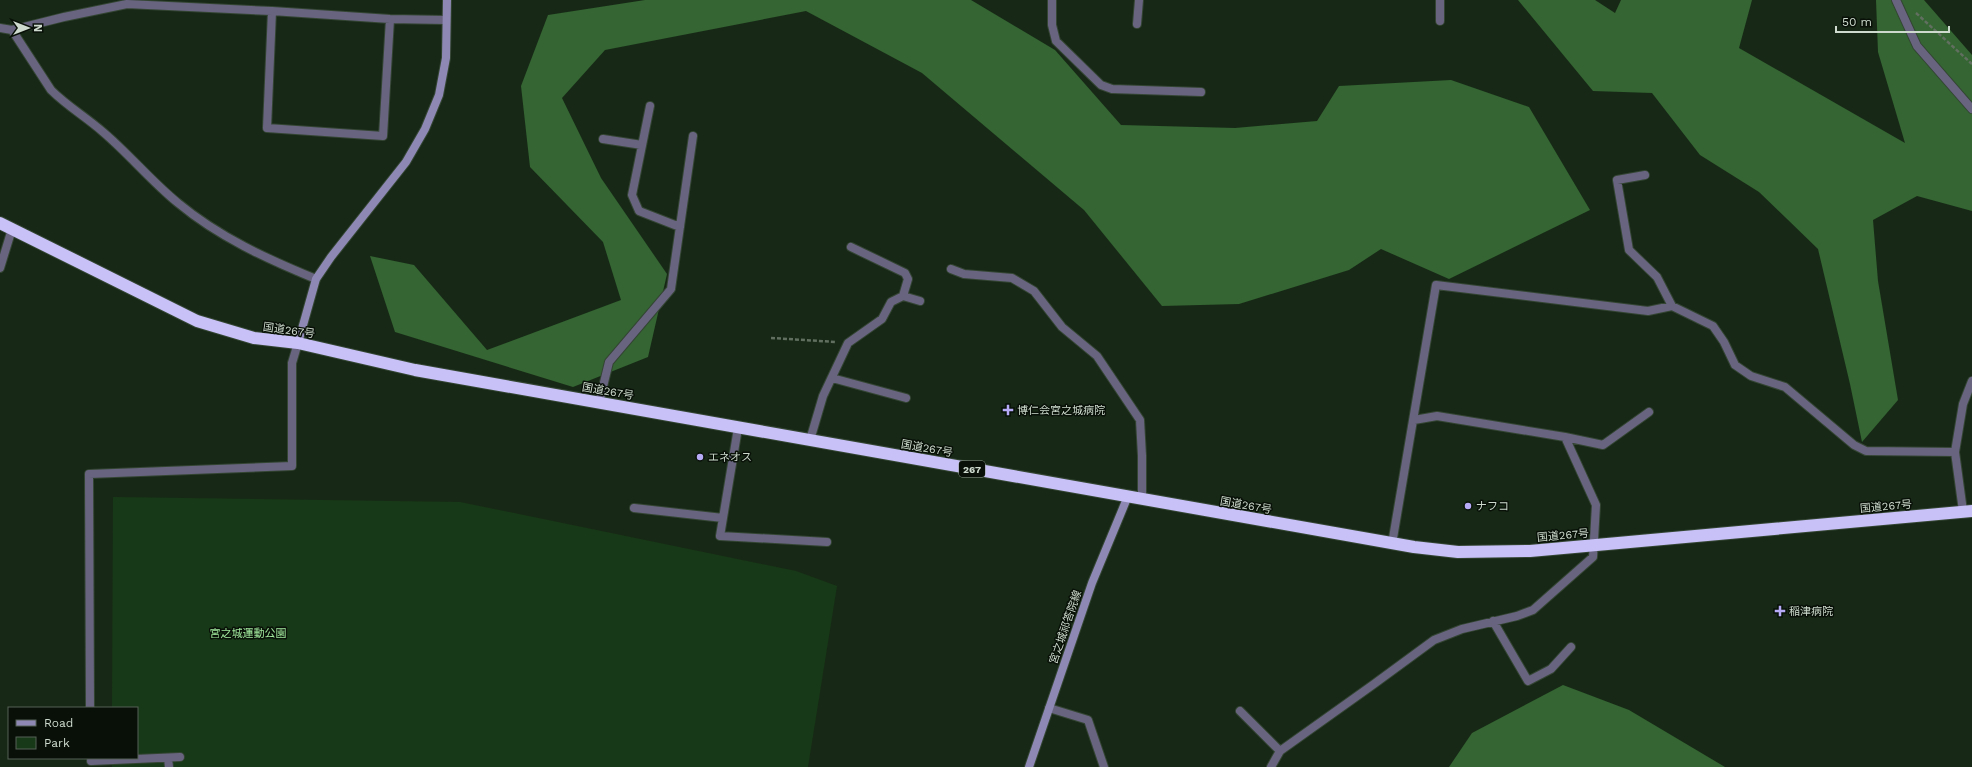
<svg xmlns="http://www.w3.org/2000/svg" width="1972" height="767" viewBox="0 0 1972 767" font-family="'Work Sans','Noto Sans JP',sans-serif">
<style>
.green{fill:#183917}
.forest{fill:#346532}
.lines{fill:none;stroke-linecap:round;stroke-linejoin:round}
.street-casing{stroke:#344533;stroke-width:10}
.secondary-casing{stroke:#344533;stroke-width:10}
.highway-casing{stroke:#344533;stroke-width:14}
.path{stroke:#606f5f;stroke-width:2.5;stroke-dasharray:4 2;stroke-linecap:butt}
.street{stroke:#686480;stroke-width:8}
.secondary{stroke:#8e89b4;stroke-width:8}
.highway{stroke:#c7c1f7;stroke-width:12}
.poi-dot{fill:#b7abf8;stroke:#081007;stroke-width:1.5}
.labels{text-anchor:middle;stroke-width:3;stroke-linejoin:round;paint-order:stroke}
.shield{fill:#081007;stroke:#939d92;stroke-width:1}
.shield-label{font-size:10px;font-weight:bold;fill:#cedacd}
.street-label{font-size:11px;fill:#cedacd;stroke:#081007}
.poi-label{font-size:11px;fill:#cedacd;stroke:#081007;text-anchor:start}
.park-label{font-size:11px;fill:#a1e89d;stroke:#081007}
</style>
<rect width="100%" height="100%" fill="#172916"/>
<path class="green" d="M113,497L460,502L796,571L837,586L808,767H112V758H137V708H112Z"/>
<path class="forest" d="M645,0H971L1055,50L1121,125L1235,128L1317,121L1339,86L1451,80L1529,107L1590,210L1449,279L1381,249L1349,270L1239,304L1162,306L1084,210L922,73L806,11L605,50L562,98L601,178L667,274L648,357L573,387L395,332L370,256L414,265L487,350L621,300L603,242L530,167L521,86L548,15Z
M1518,0H1595L1615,13L1621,0H1752L1739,48L1905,143L1878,52L1876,0H1924L1972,55V211L1917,196L1873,220L1878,281L1898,400L1862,442L1850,384L1818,249L1759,192L1700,155L1652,93L1593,91Z
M1563,685L1629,710L1725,767H1449L1472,733Z"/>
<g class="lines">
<g class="street-casing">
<path id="street" d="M1052,0V25L1056,41L1101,85L1112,89L1201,92
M1896,0L1917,46L1972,109
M272,11L267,128L383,136L390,19
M1440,21V0
M1137,24L1139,0
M0,28L12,30L51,90C67,106 86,117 103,132C129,154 152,182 178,203C219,237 267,259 316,279
M12,30L64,17L127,4L272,11L390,19L446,20
M650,106L632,195L639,211L680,227
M603,139L642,145
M1645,175L1617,180L1629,250L1657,277L1672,306
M0,268L12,229
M951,269L964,274L1012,278L1034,291L1062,327L1097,356L1140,420L1142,456V499
M903,296L920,301
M832,378L906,398
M599,403L609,362L671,289L693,136
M738,428L720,536L827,542
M1565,437L1603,445L1649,412
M810,440L823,396L848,343L882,319L891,302L903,296L908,279L905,273L851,247
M634,508L723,518
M1963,511L1955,452L1963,404L1972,381
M1392,544L1436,285L1648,311L1672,306L1713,326L1724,342L1735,365L1751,376L1785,387L1854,445L1866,451L1955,452
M1493,621L1528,681L1551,669L1571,647
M90,708L89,474L292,466V363L298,343
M1049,708L1088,720L1104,767
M1240,711L1280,751
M168,758L169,767
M91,761L180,757
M1271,767L1280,751L1374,684L1434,640L1462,629L1517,616L1533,610L1593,557L1596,505L1565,437L1437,416L1414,420"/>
</g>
<g class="secondary-casing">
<path id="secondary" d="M298,343L316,279L331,257L406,162L425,129L439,95L446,58L447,0
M1029,767L1092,583L1128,496"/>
</g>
<g class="highway-casing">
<path id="highway" d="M0,223L197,321L254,338L298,343L415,370L1414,547L1458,552L1530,551L1972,511"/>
</g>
<path class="path" d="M1916,13L1972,64
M771,338L836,342"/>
<use href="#street" class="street"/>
<use href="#secondary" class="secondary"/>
<use href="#highway" class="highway"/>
</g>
<g class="poi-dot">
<path d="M1006 404h4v4h4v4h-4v4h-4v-4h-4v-4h4z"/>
<circle cx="700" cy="457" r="4"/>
<circle cx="1468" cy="506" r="4"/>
<path d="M1778 605h4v4h4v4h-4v4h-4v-4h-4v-4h4z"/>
</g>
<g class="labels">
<rect class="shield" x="959" y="461" width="26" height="16" rx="3"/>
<g class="shield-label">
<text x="972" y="473">267</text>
</g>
<g class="street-label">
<text transform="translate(289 330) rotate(8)" y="4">国道267号</text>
<text transform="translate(608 391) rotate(10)" y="4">国道267号</text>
<text transform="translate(927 448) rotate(10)" y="4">国道267号</text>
<text transform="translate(1246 505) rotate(10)" y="4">国道267号</text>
<text transform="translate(1886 506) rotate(-5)" y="4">国道267号</text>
<text transform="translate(1563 535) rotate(-5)" y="4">国道267号</text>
<text transform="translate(1065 627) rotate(-71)" y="4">宮之城祁答院線</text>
</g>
<g class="poi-label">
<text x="1017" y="414">博仁会宮之城病院</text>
<text x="708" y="461">エネオス</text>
<text x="1476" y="510">ナフコ</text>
<text x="1789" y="615">稲津病院</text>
</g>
<g class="park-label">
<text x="248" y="637">宮之城運動公園</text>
</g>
</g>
<rect x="8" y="707" width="130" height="52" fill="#081007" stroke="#576156"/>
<rect x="16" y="720" width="20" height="6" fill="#8e89b4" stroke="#576156"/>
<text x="44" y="727" font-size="12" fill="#cedacd">Road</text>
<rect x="16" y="737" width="20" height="12" fill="#183917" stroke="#576156"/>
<text x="44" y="747" font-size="12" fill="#cedacd">Park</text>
<g transform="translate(28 28) rotate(90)" stroke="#081007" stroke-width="3" paint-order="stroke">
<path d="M0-3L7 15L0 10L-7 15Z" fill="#cedacd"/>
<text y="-6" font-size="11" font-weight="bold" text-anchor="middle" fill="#cedacd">N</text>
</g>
<path d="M1836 26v6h113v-6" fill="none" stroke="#cedacd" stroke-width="2"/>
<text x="1842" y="26" font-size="12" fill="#cedacd" stroke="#081007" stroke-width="3" paint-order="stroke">50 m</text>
</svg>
